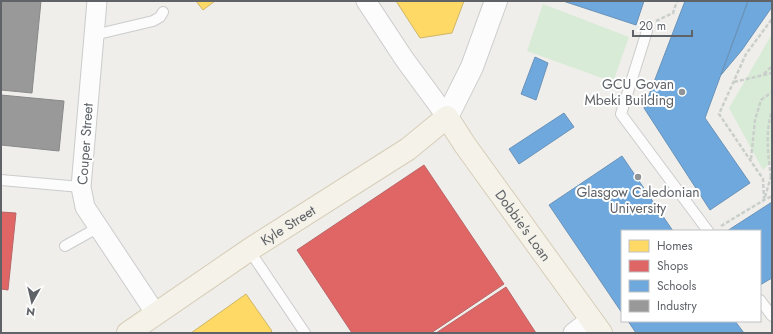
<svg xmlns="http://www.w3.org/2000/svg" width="773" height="334" viewBox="0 0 773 334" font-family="Jost,sans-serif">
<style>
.green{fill:#d8ebd6}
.homes{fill:#ffd966;stroke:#cfb667}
.shops{fill:#e06666;stroke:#b96567}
.schools{fill:#6fa8dc;stroke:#6a93b9}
.industry{fill:#999;stroke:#88898a}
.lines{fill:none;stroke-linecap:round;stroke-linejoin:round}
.service-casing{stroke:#cbcccc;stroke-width:12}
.minor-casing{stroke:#cbcccc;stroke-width:21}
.tertiary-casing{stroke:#cbcccc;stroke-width:24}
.primary-casing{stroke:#d7ceb8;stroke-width:24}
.path{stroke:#cacfcc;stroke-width:2.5;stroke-dasharray:4 2;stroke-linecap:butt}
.service{stroke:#fdfcfc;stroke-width:10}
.minor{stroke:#fdfcfc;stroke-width:19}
.tertiary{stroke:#fdfcfc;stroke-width:22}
.primary{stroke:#f4f2e9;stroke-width:22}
.poi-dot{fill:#919496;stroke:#fff;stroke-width:1.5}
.labels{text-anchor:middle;stroke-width:4;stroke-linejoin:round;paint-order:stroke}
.poi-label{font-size:14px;fill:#5f6368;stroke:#fff;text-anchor:end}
.street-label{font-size:14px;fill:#5f6368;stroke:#fff}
</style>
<rect width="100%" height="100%" fill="#efeeea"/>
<path class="green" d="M543,4L629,37L613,82L527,51Z
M772,34V161L763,170L729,108Z"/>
<path class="homes" d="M196,1H215L203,10Z
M396,1H464L452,33L420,38Z
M246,294L272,331L270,333H191Z"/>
<path class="shops" d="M424,165L504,284L431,333H352L297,250Z
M1,212L16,213L8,290L1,289Z
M506,287L536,333H436Z"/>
<path class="schools" d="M563,1H644L636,25Z
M685,1H748L705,118L750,183L710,210L644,108Z
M748,1H772V7L742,50L721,75Z
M535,57L548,63L536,100L521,94Z
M564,113L574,127L519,164L509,149Z
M622,156L673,231H622V313L549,205Z
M772,202V278L760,285V231H727Z
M628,321H735L744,333H636Z"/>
<path class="industry" d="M1,1H41L32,93L1,90Z
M1,95L64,101L59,151L1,145Z"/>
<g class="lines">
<g class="service-casing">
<path id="service" d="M647,31L621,114L708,231
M94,35L153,21L160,17L163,12
M1,180L81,187
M65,246L99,227
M249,250L305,333
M760,300L772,316"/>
</g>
<g class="minor-casing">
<path id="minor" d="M97,1L81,187L85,207L156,314
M366,1L405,60L447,117
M573,333L591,319"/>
</g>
<g class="tertiary-casing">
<path id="tertiary" d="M447,117L472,67L496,1"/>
</g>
<g class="primary-casing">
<g id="primary">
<path id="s1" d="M128,333L249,250L408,149L447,117L465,145L601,333"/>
</g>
</g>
<path class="path" d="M656,21L673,13L677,1
M764,74L772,66
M734,82L772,73
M751,159L755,120L761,100L772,92
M771,177C768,155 765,132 772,111
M765,197L772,173
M764,200L763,179L719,114L746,54L772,19
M721,226L764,200L772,196"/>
<use href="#service" class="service"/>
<use href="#minor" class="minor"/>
<use href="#tertiary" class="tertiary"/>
<use href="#primary" class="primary"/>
</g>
<g class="poi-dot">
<circle cx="682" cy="92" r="4"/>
<circle cx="638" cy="177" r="4"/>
</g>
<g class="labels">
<g class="poi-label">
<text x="674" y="89">GCU Govan<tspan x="674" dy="16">Mbeki Building</tspan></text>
<text x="638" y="197" text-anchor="middle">Glasgow Caledonian<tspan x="638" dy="16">University</tspan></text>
</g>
<g class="street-label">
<text transform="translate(85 144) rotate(-86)" y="5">Couper Street</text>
<text dy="5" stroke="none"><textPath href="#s1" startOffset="193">Kyle Street</textPath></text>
<text dy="5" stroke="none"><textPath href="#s1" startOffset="518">Dobbie's Loan</textPath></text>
</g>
</g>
<rect width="773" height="334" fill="none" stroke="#5f6368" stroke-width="4"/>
<rect x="621" y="230" width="140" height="92" fill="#ffffff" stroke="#bfc1c3"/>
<rect x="629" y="240" width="20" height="12" fill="#ffd966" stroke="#bfc1c3"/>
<text x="657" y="250" font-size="12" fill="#5f6368">Homes</text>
<rect x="629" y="260" width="20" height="12" fill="#e06666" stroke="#bfc1c3"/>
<text x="657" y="270" font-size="12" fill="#5f6368">Shops</text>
<rect x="629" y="280" width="20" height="12" fill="#6fa8dc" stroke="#bfc1c3"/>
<text x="657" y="290" font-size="12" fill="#5f6368">Schools</text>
<rect x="629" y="300" width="20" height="12" fill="#999999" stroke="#bfc1c3"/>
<text x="657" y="310" font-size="12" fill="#5f6368">Industry</text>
<g transform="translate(32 302) rotate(188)" stroke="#ffffff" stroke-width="3" paint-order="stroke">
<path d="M0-3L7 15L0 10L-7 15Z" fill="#5f6368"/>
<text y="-6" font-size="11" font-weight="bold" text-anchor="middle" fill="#5f6368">N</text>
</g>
<path d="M633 30v6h59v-6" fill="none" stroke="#5f6368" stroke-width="2"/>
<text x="639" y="30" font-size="12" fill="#5f6368" stroke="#ffffff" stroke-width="3" paint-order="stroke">20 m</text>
</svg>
